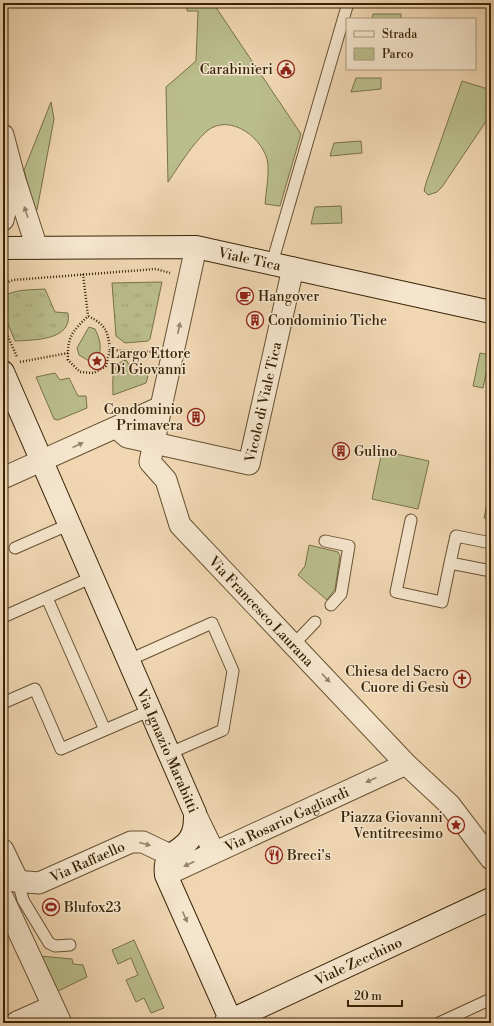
<svg xmlns="http://www.w3.org/2000/svg" width="494" height="1026" viewBox="0 0 494 1026" font-family="'Libre Bodoni',serif">
<style>
.green{fill:#babe8c;stroke:#797149}
.park{fill:url(#park-tufts);stroke:#797149}
.lines{fill:none;stroke-linecap:round;stroke-linejoin:round}
.lane-casing{stroke:#665131;stroke-width:13}
.street-casing{stroke:#665131;stroke-width:23}
.secondary-casing{stroke:#382406;stroke-width:24}
.path{stroke:#382406;stroke-width:2.5;stroke-dasharray:1 2;stroke-linecap:butt}
.lane{stroke:#f5e5cd;stroke-width:11}
.street{stroke:#f5e5cd;stroke-width:21}
.secondary{stroke:#f5e5cd;stroke-width:22}
.oneway{fill:#96846a}
.labels{text-anchor:middle;stroke-width:3;stroke-linejoin:round;paint-order:stroke}
.poi-label{font-size:14px;fill:#382406;stroke:#f5e5cd;text-anchor:start}
.street-label{font-size:14px;fill:#382406;stroke:#f5e5cd}
</style>
<defs>
<pattern id="park-tufts" width="24" height="20" patternUnits="userSpaceOnUse"><rect width="24" height="20" fill="#babe8c"/><path d="M3 7l-1-3M5 7V3M7 7l1-3M15 17l-1-3M17 17v-4M19 17l1-3" fill="none" stroke="#a1a377"/></pattern>
</defs>
<rect width="100%" height="100%" fill="#f0d7b2"/>
<filter id="stains"><feTurbulence type="fractalNoise" baseFrequency=".005" numOctaves="4"/><feColorMatrix values="0 0 0 0 .2 0 0 0 0 .09 0 0 0 0 .02 0 0 0 .5 -.17"/></filter>
<radialGradient id="worn" r=".72"><stop offset=".6" stop-color="#630" stop-opacity="0"/><stop offset="1" stop-color="#630" stop-opacity=".3"/></radialGradient>
<path class="green" d="M181,3H213L301,134L280,206L265,204C266,191 269,177 268,164C265,139 230,112 207,131C191,145 180,165 168,182L166,87L196,61L198,11H187V4Z
M373,14H401V19H372Z
M356,78H381V89L351,92Z
M462,81L491,90V114L442,187L437,192L428,195L424,191L426,183Z
M51,102L54,119L37,210H34L24,170Z
M361,141L362,153L330,156L334,143Z
M341,206L342,223L311,224L315,207Z
M89,327L95,329C99,337 102,346 99,355L89,361L79,355L77,348Z
M480,353L490,355L483,388L473,386Z
M126,360L132,369H141L148,376L146,383L113,395C113,382 110,364 126,360Z
M55,373L60,380L69,378L78,396H86L87,408L58,420L54,419L36,377Z
M382,451L429,461L418,509L372,499Z
M491,485V520L484,518Z
M309,545L338,552L340,556L335,589L327,600L298,575L305,566Z
M134,940L164,1008L151,1013L144,998L136,1002L126,980L138,975L131,958L118,964L112,950Z
M40,956L72,959L73,964L83,965L87,977L56,992Z"/>
<path class="park" d="M162,282L150,339L148,341L125,343L116,336L112,283Z
M45,289L55,312L68,313C73,341 32,340 15,341L3,312V297C14,289 31,290 45,289Z"/>
<g class="lines">
<g class="lane-casing">
<path id="lane" d="M272,263L348,3
M411,520L396,592L442,602L450,563L491,571
M325,541L349,546L341,594L331,605
M15,548L70,524
M450,563L456,536L486,542
M47,598L105,730
M3,617L93,577
M294,644L315,622
M129,660L212,623L233,671L223,730L170,753
M3,703L35,689L61,749L151,710
M18,881L23,900L49,943L55,946L70,945
M439,1023L491,999"/>
</g>
<g class="street-casing">
<g id="street">
<path d="M3,135L14,177L37,248"/>
<path d="M3,220L14,177"/>
<path id="s1" d="M161,407L150,462L166,480L180,525L406,764L450,805L491,859"/>
<path id="s2" d="M117,428L127,437L249,464L293,268"/>
<path d="M3,478L161,407L196,247"/>
<path d="M195,813L214,852"/>
<path d="M3,850L18,881"/>
<path id="s3" d="M166,875L406,764"/>
<path id="s4" d="M3,880L39,883L131,842H143L170,855"/>
<path d="M3,898L61,1023"/>
<path d="M17,1022L53,1006"/>
</g>
</g>
<g class="secondary-casing">
<g id="secondary">
<path id="s5" d="M3,248L196,247L491,312"/>
<path id="s6" d="M3,372L195,813C195,823 195,832 189,840C178,855 163,851 166,875L231,1021"/>
<path id="s7" d="M225,1023L491,899"/>
</g>
</g>
<path class="path" d="M83,274L88,316
M3,284L13,280L156,269L170,273
M3,325L17,357
M110,350C108,331 106,325 88,316C72,332 67,337 68,360L80,372L94,373L106,366L110,350L153,352
M20,362L68,353"/>
<use href="#lane" class="lane"/>
<use href="#street" class="street"/>
<use href="#secondary" class="secondary"/>
</g>
<defs><path id="oneway-solid" d="M-6-.8H1V-3.2L6.5 0L1 3.2V.8H-6Z"/></defs>
<g class="oneway">
<use href="#oneway-solid" transform="translate(26 212) rotate(-108)"/>
<use href="#oneway-solid" transform="translate(179 328) rotate(-78)"/>
<use href="#oneway-solid" transform="translate(78 445) rotate(-24)"/>
<use href="#oneway-solid" transform="translate(326 678) rotate(47)"/>
<use href="#oneway-solid" transform="translate(371 780) rotate(155)"/>
<use href="#oneway-solid" transform="translate(145 844) rotate(15)"/>
<use href="#oneway-solid" transform="translate(189 864) rotate(155)"/>
<use href="#oneway-solid" transform="translate(185 917) rotate(66)"/>
</g>
<defs>
<g id="civic-ring" transform="scale(0.9)"><circle r="9.5" fill="#f5e5cd" stroke="#8f2418" stroke-width="1.5"/><path d="M-.6-6.5H3V-4.5H.6V-3L4-1V1h2V6H-6V1h2V-1L-.6-3ZM-1.2 2.5V6h2.4V2.5Z" fill="#8f2418"/></g>
<g id="cafe-ring" transform="scale(0.9)"><circle r="9.5" fill="#f5e5cd" stroke="#8f2418" stroke-width="1.5"/><path d="M-5.5-4.5H6V0H3Q3 3.5 0 3.5H-2.5Q-5.5 3.5-5.5 0ZM3-3.2v2h1.7v-2ZM-6 4.5H4V6H-6Z" fill="#8f2418"/></g>
<g id="building-ring" transform="scale(0.9)"><circle r="9.5" fill="#f5e5cd" stroke="#8f2418" stroke-width="1.5"/><path d="M-4-6H4V6H1V3H-1V6H-4ZM-2.5-4.3h1.7v1.8h-1.7ZM.8-4.3h1.7v1.8H.8ZM-2.5-1h1.7V.8h-1.7ZM.8-1h1.7V.8H.8Z" fill="#8f2418"/></g>
<g id="sight-ring" transform="scale(0.9)"><circle r="9.5" fill="#f5e5cd" stroke="#8f2418" stroke-width="1.5"/><path d="M0-6L1.8-2.2L6-1.7L2.9 1.2L3.7 5.4L0 3.3L-3.7 5.4L-2.9 1.2L-6-1.7L-1.8-2.2Z" fill="#8f2418"/></g>
<g id="church-ring" transform="scale(0.9)"><circle r="9.5" fill="#f5e5cd" stroke="#8f2418" stroke-width="1.5"/><path d="M-1.2-6h2.4v3.5h3.3v2.4h-3.3V6h-2.4V-.1h-3.3v-2.4h3.3Z" fill="#8f2418"/></g>
<g id="restaurant-ring" transform="scale(0.9)"><circle r="9.5" fill="#f5e5cd" stroke="#8f2418" stroke-width="1.5"/><path d="M-5-6h1v4h1v-4h1v4h1v-4h1v5L-1.5 .5V6h-2V.5L-5-1ZM5-6V6H3V1.5H1.5Q1.5-4 5-6Z" fill="#8f2418"/></g>
<g id="stadium-ring" transform="scale(0.9)"><circle r="9.5" fill="#f5e5cd" stroke="#8f2418" stroke-width="1.5"/><path d="M0-5a6.5 5 0 1 0 0 10a6.5 5 0 1 0 0-10ZM-3.5-1.8h7v3.6h-7Z" fill="#8f2418"/></g>
</defs>
<g fill-rule="evenodd">
<use href="#civic-ring" x="286" y="69"/>
<use href="#cafe-ring" x="245" y="296"/>
<use href="#building-ring" x="255" y="320"/>
<use href="#sight-ring" x="97" y="361"/>
<use href="#building-ring" x="196" y="417"/>
<use href="#building-ring" x="341" y="451"/>
<use href="#church-ring" x="462" y="679"/>
<use href="#sight-ring" x="456" y="825"/>
<use href="#restaurant-ring" x="274" y="855"/>
<use href="#stadium-ring" x="51" y="907"/>
</g>
<g class="labels">
<g class="poi-label">
<text x="273" y="74" text-anchor="end">Carabinieri</text>
<text x="258" y="301">Hangover</text>
<text x="268" y="325">Condominio Tiche</text>
<text x="110" y="358">Largo Ettore<tspan x="110" dy="16">Di Giovanni</tspan></text>
<text x="183" y="414" text-anchor="end">Condominio<tspan x="183" dy="16">Primavera</tspan></text>
<text x="354" y="456">Gulino</text>
<text x="449" y="676" text-anchor="end">Chiesa del Sacro<tspan x="449" dy="16">Cuore di Gesù</tspan></text>
<text x="443" y="822" text-anchor="end">Piazza Giovanni<tspan x="443" dy="16">Ventitreesimo</tspan></text>
<text x="287" y="860">Breci's</text>
<text x="64" y="912">Blufox23</text>
</g>
<g class="street-label">
<text dy="5" stroke="none"><textPath href="#s5" startOffset="248">Viale Tica</textPath></text>
<text dy="5" stroke="none"><textPath href="#s2" startOffset="202">Vicolo di Viale Tica</textPath></text>
<text dy="5" stroke="none"><textPath href="#s1" startOffset="246">Via Francesco Laurana</textPath></text>
<text dy="5" stroke="none"><textPath href="#s6" startOffset="413">Via Ignazio Marabitti</textPath></text>
<text dy="5" stroke="none"><textPath href="#s3" startOffset="133">Via Rosario Gagliardi</textPath></text>
<text dy="5" stroke="none"><textPath href="#s4" startOffset="89">Via Raffaello</textPath></text>
<text dy="5" stroke="none"><textPath href="#s7" startOffset="147">Viale Zecchino</textPath></text>
</g>
</g>
<rect width="494" height="1026" fill="none" stroke="#f0d7b2" stroke-width="16"/>
<rect x="4" y="4" width="486" height="1018" fill="none" stroke="#382406" stroke-width="2"/>
<rect x="8" y="8" width="478" height="1010" fill="none" stroke="#382406"/>
<rect x="346" y="18" width="130" height="52" fill="#f5e5cd" stroke="#a9987d"/>
<rect x="354" y="31" width="20" height="6" fill="#f5e5cd" stroke="#a9987d"/>
<text x="382" y="38" font-size="12" fill="#382406">Strada</text>
<rect x="354" y="48" width="20" height="12" fill="url(#park-tufts)" stroke="#a9987d"/>
<text x="382" y="58" font-size="12" fill="#382406">Parco</text>
<path d="M348 1000v6h54v-6" fill="none" stroke="#382406" stroke-width="2"/>
<text x="354" y="1000" font-size="12" fill="#382406" stroke="#f5e5cd" stroke-width="3" paint-order="stroke">20 m</text>
<rect width="100%" height="100%" filter="url(#stains)"/>
<rect width="100%" height="100%" fill="url(#worn)"/>
</svg>
